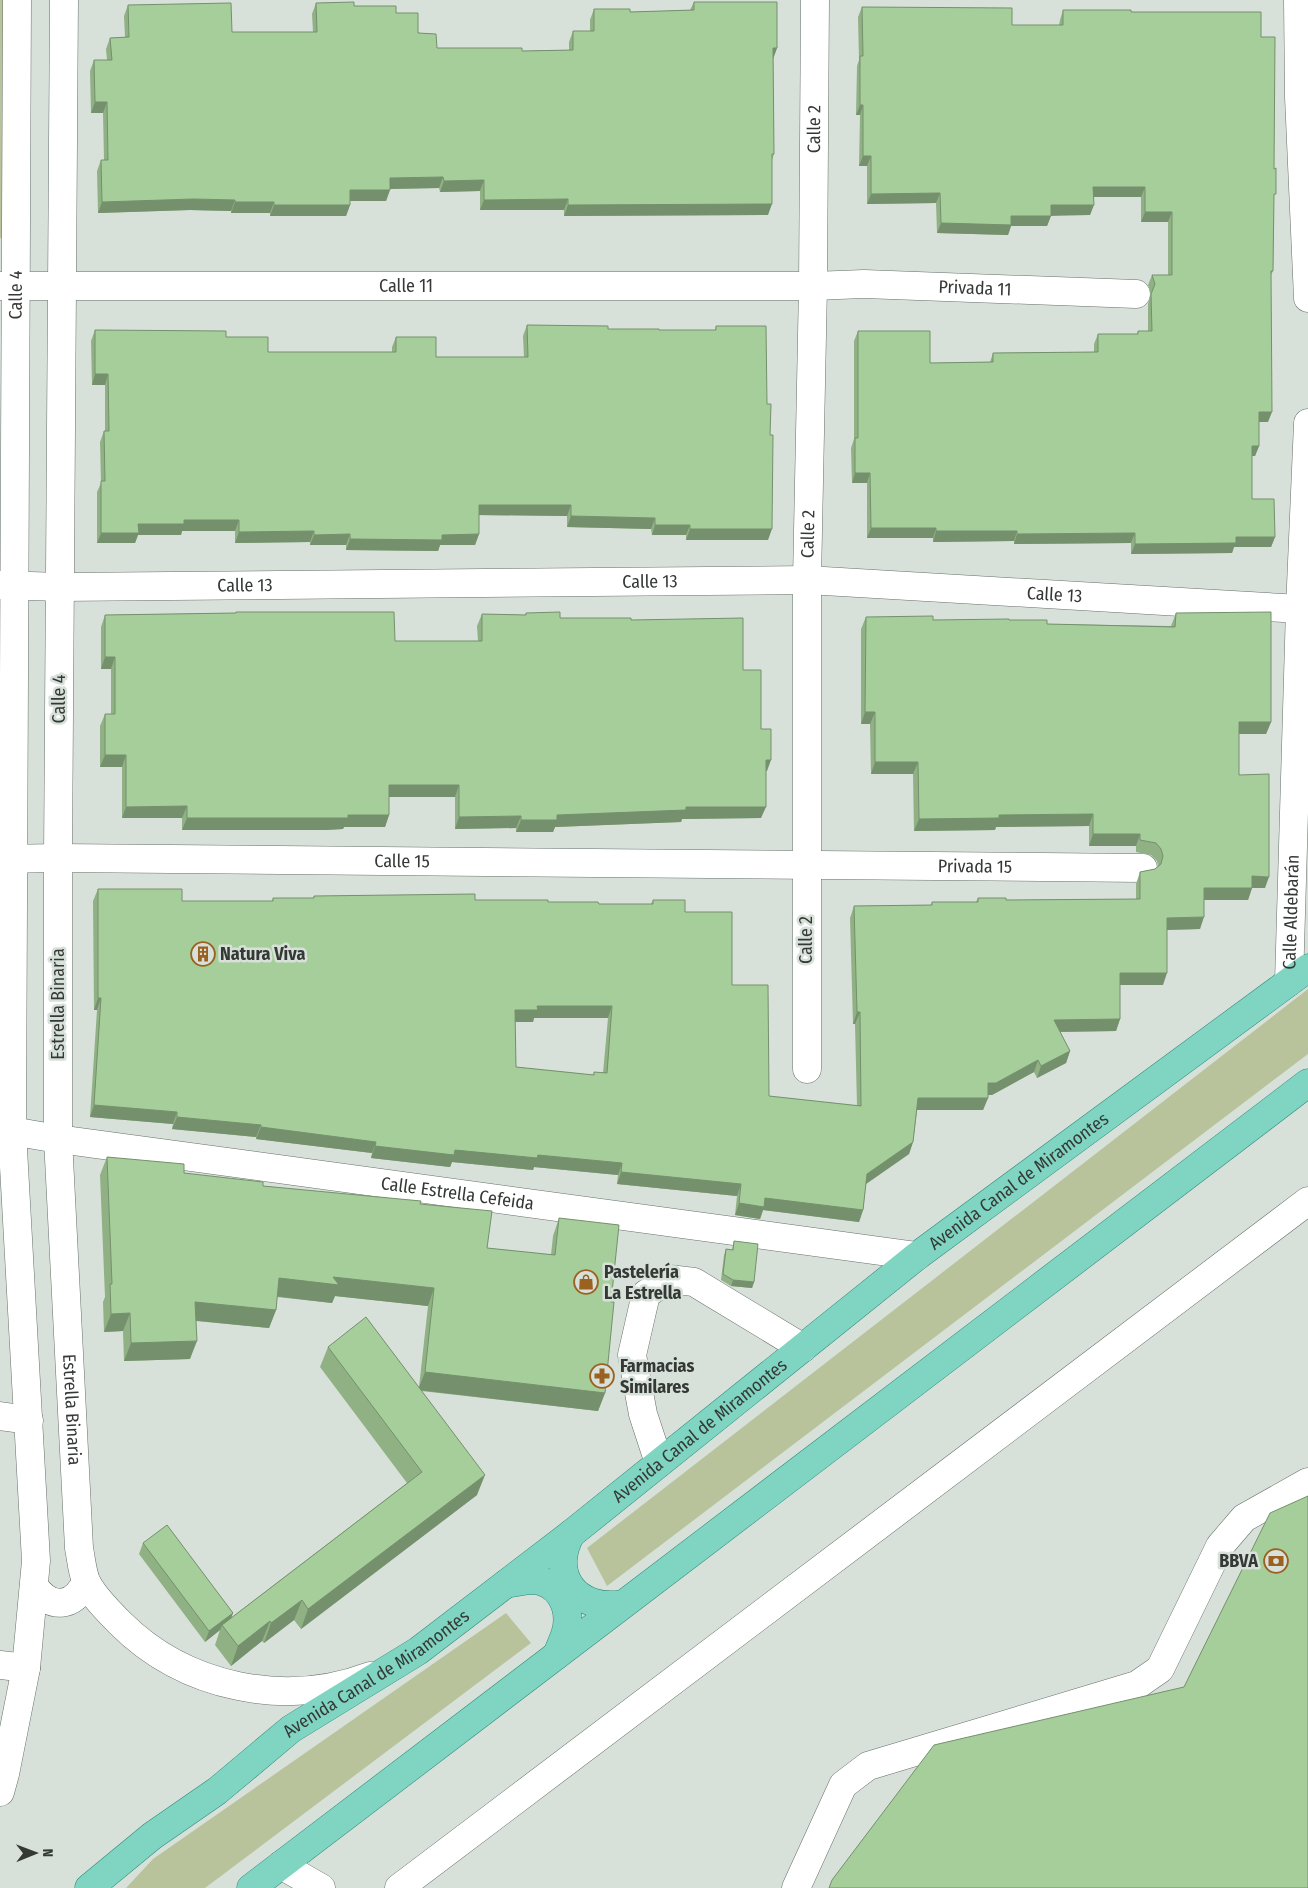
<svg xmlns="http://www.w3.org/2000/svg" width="1308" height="1888" viewBox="0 0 1308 1888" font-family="'Fira Sans Condensed',sans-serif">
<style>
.green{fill:#b9c39b}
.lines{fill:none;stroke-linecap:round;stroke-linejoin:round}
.minor-casing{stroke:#67706a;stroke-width:29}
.major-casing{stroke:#2e8b77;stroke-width:29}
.minor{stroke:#fff;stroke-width:28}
.major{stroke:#7fd4c2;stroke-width:28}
.wall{fill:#8fb184;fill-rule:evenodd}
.shaded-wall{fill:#74906c}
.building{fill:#a6ce9a;stroke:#74906c;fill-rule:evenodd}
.labels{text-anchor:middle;stroke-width:5;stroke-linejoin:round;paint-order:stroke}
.street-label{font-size:18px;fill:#353936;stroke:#d7e1da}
.poi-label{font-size:18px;font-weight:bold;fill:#353936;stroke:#d7e1da;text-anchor:start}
</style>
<rect width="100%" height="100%" fill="#d7e1da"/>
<path class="green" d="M0,0H4V239L0,238Z
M1308,989V1054L607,1586L587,1548Z
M506,1613L531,1643L205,1888H126L153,1859Z"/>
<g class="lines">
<g class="minor-casing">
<g id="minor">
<path id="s1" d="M64,0L58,858V1139L79,1548C81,1558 82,1571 86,1581C92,1595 109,1612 120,1623C185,1688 285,1708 370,1676"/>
<path d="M1298,0L1299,97L1308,298"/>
<path id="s2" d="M0,286H813L864,284L1136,294"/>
<path id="s3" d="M0,585L60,587L807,580L1300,609"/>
<path id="s4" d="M0,859L58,858L1143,868"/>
<path id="s5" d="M1289,982L1300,609L1308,423"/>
<path id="s6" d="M807,1069V580L813,286L815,0"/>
<path id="s7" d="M0,1129L58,1139L917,1256"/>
<path d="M0,1416L29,1420"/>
<path d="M659,1463L643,1414L632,1355L646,1294L669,1279L694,1282L803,1348"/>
<path d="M34,1586C51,1610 73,1608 86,1582"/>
<path d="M0,1665L26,1668"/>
<path id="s8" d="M0,1792L5,1774L26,1668L36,1561L12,1131L17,0"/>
<path d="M281,1865L321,1888"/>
<path d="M399,1888L1308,1201"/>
<path d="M796,1888L843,1785L868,1766L1137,1685L1160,1669L1220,1546L1244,1518L1308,1482"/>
</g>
</g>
<g class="major-casing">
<g id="major">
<path d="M571,1534C548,1575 577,1612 623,1604"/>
<path d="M506,1584C514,1583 524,1580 533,1580C557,1581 570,1604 567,1626C566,1636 560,1646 557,1655"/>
<path id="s9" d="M89,1888L152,1836L217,1791L291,1729L418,1651L571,1534L917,1256L1308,968"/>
<path d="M251,1888L1308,1083"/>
</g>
</g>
<use href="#minor" class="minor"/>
<use href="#major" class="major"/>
</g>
<path class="wall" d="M694,2L777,48L773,59L774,154L772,160L768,215L564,216V210H480V191L440,192L439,188L390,189L386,201H350V205L346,216H270V213H231V211L190,210L98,213L97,171L101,160H104L103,113H91L90,71L94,60H107L106,49L110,38L125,37L124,16L128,5L232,32H313L312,14L316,3L354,6L396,13L437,48L522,51L569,50V42L573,31H590V20L594,9L630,12L690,10Z
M862,7L1012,25H1059L1060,20L1063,10L1131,12L1261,37L1274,200L1273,271L1271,275L1268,422H1259V446L1255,456H1252V499L1275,537L1271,547H1234L1232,553L1131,554V543L1014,544V541L933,542V538H867V483H852L851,448L854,439V341L858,331L930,363L990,362L993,353L1094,352V344L1098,334H1137L1138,331H1148V304L1151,294L1148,285L1152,275H1168V222H1141V197H1094L1090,215H1051L1047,226H1011L1008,235L937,233L936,203L867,204V166H859L860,115H856L857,66L859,60L858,17Z
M527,325L608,329L659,330H715L716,326L768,540H686V535H652L651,529L567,527V516L479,515V534L475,545H440L438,551L346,550V545H310V542L235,543V531H182L181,535H138L135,543H97V492L101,483L100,442L104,431H105V385H92L91,341L95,330L226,337L268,352H392V347L396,337L436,357H524L523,336Z
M236,612L395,641H478L477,626L482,614L525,615L526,613L560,618L631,620L743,670L761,729L767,771H766L761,818L682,819L681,822L555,827L553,832H516V828L455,829V797H389V815L385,827H344L343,829L325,830H182V818H122V767H100V726L105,714H111V669H101V627L105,615L235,613Z
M1176,613L1271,722L1266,734H1239V775L1265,888H1252L1248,900H1204L1200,929L1167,930L1163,985H1120V1019L1116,1031L1060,1032L1070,1051L1066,1063L1037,1078L1034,1072L992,1095H988V1098L983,1110H917L913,1142L909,1154L866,1184L863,1210L859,1222L763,1210L760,1219L735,1215L737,1196L617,1184L618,1175L534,1167L533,1170L452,1162L450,1167L371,1158L372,1153L256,1139V1137L172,1129L173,1124L90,1117L97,1010H94L93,901L98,889L182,901H272L273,898H313L314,896L475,900L599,904H651L653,900L685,912L732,985L769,1096L857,1106L855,1024H853L850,918L854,906L931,905L932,902H976L978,898L1006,900L1136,899V884L1140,872L1155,869L1158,866L1157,861L1151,855L1136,852V846H1089V826L996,827L995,830L914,831L913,774H871L870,724H861V629L866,617L933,620H1009L1047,624L1171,626ZM534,1018H608L603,1073L594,1072L593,1075L516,1067L515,1022H533Z
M107,1157L184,1173L263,1186L420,1204L487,1248L551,1255L553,1236L559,1218L611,1302L605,1393L598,1411L421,1391L477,1495L301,1629L294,1620L264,1643L262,1641L231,1666L215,1645L220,1630L205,1642L139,1554L143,1543L233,1613L231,1618L407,1483L320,1367L328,1347L419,1387L428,1306L335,1296L332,1303L277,1297L276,1310L269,1328L196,1321L190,1359L124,1361L123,1331L104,1332L103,1302L105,1297L100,1175Z
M734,1241L754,1282L752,1288L731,1286L721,1280L724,1255L726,1249L732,1250Z"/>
<path class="shaded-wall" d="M773,48H777L773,59Z
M95,102H107L103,113H91Z
M860,105H863L860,115H856Z
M863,156H871L867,166H859Z
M443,177L439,188L386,189L390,178Z
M484,180L480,191L440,192L444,181Z
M1093,187H1145L1141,197H1090Z
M350,190H390L386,201H346Z
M940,193L936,203L867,204L871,194Z
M194,199L235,200L231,211L190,210L98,213L102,202Z
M568,199L564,210H480L484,200Z
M235,202H274L270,213H231Z
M772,204L768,215L564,216L568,205Z
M274,205H350L346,216H270Z
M1051,205H1094L1090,215L1047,216Z
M1145,212H1172L1168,222H1141Z
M1011,216H1051L1047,226H1011L1008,235L937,233L941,223Z
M95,374H108L105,385H92Z
M1259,412H1272L1268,422H1255Z
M1252,446H1259L1255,456H1249Z
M855,473H870L867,483H852Z
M479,505H571L567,516L475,515Z
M571,516L655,518L651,529L567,527Z
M184,520H239L235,531H182L181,535H138L135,543H97L101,533L138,524Z
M655,525H690L686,535H652Z
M871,528H936L933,538H867Z
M690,529H772L768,540H686Z
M314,531L310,542L235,543L239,532Z
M936,531H1017L1014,541L933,542Z
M1135,533L1131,543L1014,544L1017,534Z
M350,534L346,545H310L314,535Z
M479,534L475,545H440L438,551L346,550L350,539L442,535Z
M1236,537H1275L1271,547H1234L1232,553L1131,554L1135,544Z
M105,657H115L111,669H101Z
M865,712H875L870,724H861Z
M1239,722H1271L1266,734H1235Z
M105,755H126L122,767H100Z
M766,760H771L767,771H761Z
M875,762H918L913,774H871Z
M389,785H459L455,797H385Z
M187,806L182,818H122L126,807Z
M686,807H766L761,818L682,819L681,822L555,827L553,832H516L521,820L557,815Z
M1093,814L1089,826L996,827L995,830L914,831L919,819L999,815Z
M348,815H389L385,827H344L343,829L325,830H182L187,818Z
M521,816L516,828L455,829L459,817Z
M1093,834H1140L1136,846H1089Z
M1252,876L1269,877L1265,888H1252L1248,900H1200L1204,888Z
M1204,917L1200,929L1163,930L1167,918Z
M1120,973H1167L1163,985H1116Z
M98,998H101L97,1010H94Z
M537,1006H612L608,1018H534L533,1022H511L515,1010Z
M857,1012H860L855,1024H853Z
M1120,1019L1116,1031L1049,1032L1054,1020Z
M1070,1051L1066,1063L1037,1078L1041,1066Z
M1038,1060L1034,1072L992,1095H983L988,1083Z
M918,1098H988L983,1110H914Z
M94,1105L177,1112L173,1124L90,1117Z
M177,1117L261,1125L256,1137L172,1129Z
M261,1127L376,1142L372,1153L256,1139Z
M913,1142L909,1154L863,1186L867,1174Z
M375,1146L455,1150L538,1155L622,1163L618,1175L534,1167L533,1170L452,1162L450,1167L371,1158Z
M621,1172L741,1184L737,1196L617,1184Z
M765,1198L863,1210L859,1222L763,1210L760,1219L735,1215L739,1203Z
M333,1277L434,1288L428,1306L335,1296L332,1303L273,1296L279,1278Z
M733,1280L754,1282L752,1288L731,1286Z
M195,1302L276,1310L269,1328L189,1320Z
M130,1313L123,1331L104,1332L111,1314Z
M197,1341L190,1359L124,1361L131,1343Z
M425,1372L605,1393L598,1411L418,1390Z
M485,1475L477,1495L301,1629L308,1609Z
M302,1600L294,1620L264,1643L271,1623Z
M233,1613L229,1624L222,1625L220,1630L205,1642L209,1631Z
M270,1621L262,1641L231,1666L238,1646Z"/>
<path class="building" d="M354,2V6H396V13H418V33L436,34L437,48H522V51L573,50V31H594V9H630V12L694,10V2H777V48H773L774,154H772V204L568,205V199L484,200V180L444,181L443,177L390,178V190H350V205H274V202H235V200L194,199L102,202L101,160H108L107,102H95L94,60H112L110,38L129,37L128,5L231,3L232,32H317L316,3Z
M862,7L1012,8V25H1063V10H1131V12H1261V37H1275L1274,169L1276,168V194H1274L1273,271H1271L1272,412H1259V446H1252V499H1274L1275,537H1236V543L1135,544V533L1017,534V531H936V528H871L870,473H855V438H858V331H930V363L993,362V353L1098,352V334H1138V331H1152L1151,294L1155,284L1152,275H1172V212H1145V187H1093L1094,205H1051V216H1011V225L941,223L940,193L871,194V156H863V105H860V56H863Z
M527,325L608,326V329H659V330H716V326H766L767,404H771L770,435H773L772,529H690V525H655V518L571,516V505H479V534L442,535V540L350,539V534L314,535V531L239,532V520H184V524H138L139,533H101V481H105L104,431H109L108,374H95V330L226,331V337H268V352H396V337H436V357H528Z
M236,612H394L395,641H482V614L526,615V613L560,612V618H631V620L743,618V670H761V729H771V760H766V807H686V810L557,815V820H521V816L459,817V785H389V815H348V818H187V806L126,807V755H105V714H115V657H105V615L236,613Z
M1271,612V722H1239V775L1269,774V877L1252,876V888H1204V917L1167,918V973H1120V1019L1054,1020L1070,1051L1041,1066L1038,1060L996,1083H988V1098H918L913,1142L867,1174L863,1210L765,1198L764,1207L739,1203L741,1184L621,1172L622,1163L538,1155L537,1158L455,1150L454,1155L375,1146L376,1142L261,1127V1125L177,1117V1112L94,1105L101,998H98V889H182V901H273V898H314V896L475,894V900H548V902H598L599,904H653V900H685V912H732V985H768L769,1096L861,1106L860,1012H857L854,906L932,905V902H978V898H1006V900L1140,899V872L1155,869L1161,864L1163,856L1161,849L1156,843L1140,840V834H1093V814L999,815V818L919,819L918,762H875V712H865L866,617L933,616V620L1009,619V620H1047V624L1175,627L1176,613ZM537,1006H612L607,1073L594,1072V1075L516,1067L515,1010H538Z
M107,1157L184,1164V1173L263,1182V1186L421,1201L420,1204L492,1211L487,1248L555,1255L559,1218L619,1225L611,1302H614L605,1393L425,1372L434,1288L333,1277L339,1285L279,1278L276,1310L195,1302L197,1341L131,1343L130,1313L111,1314L110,1284H112Z
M734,1241L758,1244L754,1282L733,1280L723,1274L726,1249L733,1250Z
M366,1317L485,1475L308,1609L302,1600L271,1623L270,1621L238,1646L222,1625L422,1472L328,1347Z
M1308,1496V1888H829L832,1880L934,1745L1184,1687L1270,1513Z
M167,1525L233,1613L209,1631L143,1543Z"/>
<defs>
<g id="building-ring" transform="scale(1.25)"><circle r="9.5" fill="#d7e1da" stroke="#9b6120" stroke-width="1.5"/><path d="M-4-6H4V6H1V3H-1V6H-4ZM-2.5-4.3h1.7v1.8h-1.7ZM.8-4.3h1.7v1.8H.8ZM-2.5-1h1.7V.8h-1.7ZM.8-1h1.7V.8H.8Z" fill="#9b6120"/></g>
<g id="shop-ring" transform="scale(1.25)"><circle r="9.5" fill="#d7e1da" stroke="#9b6120" stroke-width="1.5"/><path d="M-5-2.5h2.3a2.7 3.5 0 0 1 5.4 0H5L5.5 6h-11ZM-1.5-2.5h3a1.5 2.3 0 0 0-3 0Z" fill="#9b6120"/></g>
<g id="pharmacy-ring" transform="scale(1.25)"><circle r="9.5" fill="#d7e1da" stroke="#9b6120" stroke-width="1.5"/><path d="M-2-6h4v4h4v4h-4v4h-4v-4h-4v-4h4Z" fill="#9b6120"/></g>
<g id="bank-ring" transform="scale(1.25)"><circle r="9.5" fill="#d7e1da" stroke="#9b6120" stroke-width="1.5"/><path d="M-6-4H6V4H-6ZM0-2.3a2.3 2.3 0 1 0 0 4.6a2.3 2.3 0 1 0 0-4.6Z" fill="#9b6120"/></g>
</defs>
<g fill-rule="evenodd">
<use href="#building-ring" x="203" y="954"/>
<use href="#shop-ring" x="586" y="1282"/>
<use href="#pharmacy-ring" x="602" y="1376"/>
<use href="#bank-ring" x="1276" y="1561"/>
</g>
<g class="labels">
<g class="street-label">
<text dy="6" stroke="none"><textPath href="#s6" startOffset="940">Calle 2</textPath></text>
<text dy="6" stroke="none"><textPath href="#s2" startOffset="406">Calle 11</textPath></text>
<text dy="6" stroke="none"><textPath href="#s2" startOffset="975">Privada 11</textPath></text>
<text dy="6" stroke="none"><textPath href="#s8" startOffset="1501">Calle 4</textPath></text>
<text dy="6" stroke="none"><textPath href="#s6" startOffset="535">Calle 2</textPath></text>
<text dy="6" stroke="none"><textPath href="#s3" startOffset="650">Calle 13</textPath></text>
<text dy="6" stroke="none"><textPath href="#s3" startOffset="245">Calle 13</textPath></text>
<text dy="6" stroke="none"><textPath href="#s3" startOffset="1055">Calle 13</textPath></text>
<text transform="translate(59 699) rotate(-90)" y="6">Calle 4</text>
<text dy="6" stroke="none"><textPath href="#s4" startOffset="402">Calle 15</textPath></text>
<text dy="6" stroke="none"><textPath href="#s4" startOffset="975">Privada 15</textPath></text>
<text dy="6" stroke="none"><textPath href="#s5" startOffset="70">Calle Aldebarán</textPath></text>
<text transform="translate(806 940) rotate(-90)" y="6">Calle 2</text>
<text transform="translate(58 1004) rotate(-90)" y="6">Estrella Binaria</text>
<text dy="6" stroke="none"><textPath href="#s9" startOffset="1169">Avenida Canal de Miramontes</textPath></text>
<text dy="6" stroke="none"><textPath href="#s7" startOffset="462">Calle Estrella Cefeida</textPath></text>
<text dy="6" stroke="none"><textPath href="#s1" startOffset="1410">Estrella Binaria</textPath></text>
<text dy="6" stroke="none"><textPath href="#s9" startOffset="764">Avenida Canal de Miramontes</textPath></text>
<text dy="6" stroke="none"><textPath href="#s9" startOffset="359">Avenida Canal de Miramontes</textPath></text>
</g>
<g class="poi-label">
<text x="220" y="960">Natura Viva</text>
<text x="604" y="1278">Pastelería<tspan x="604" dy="21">La Estrella</tspan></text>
<text x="620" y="1372">Farmacias<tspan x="620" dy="21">Similares</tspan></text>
<text x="1258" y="1567" text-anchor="end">BBVA</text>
</g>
</g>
<g transform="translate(35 1853) rotate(89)" stroke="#d7e1da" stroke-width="4" paint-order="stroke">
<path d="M0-4L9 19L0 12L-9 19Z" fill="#353936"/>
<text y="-8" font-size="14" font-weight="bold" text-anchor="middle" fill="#353936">N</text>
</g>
</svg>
